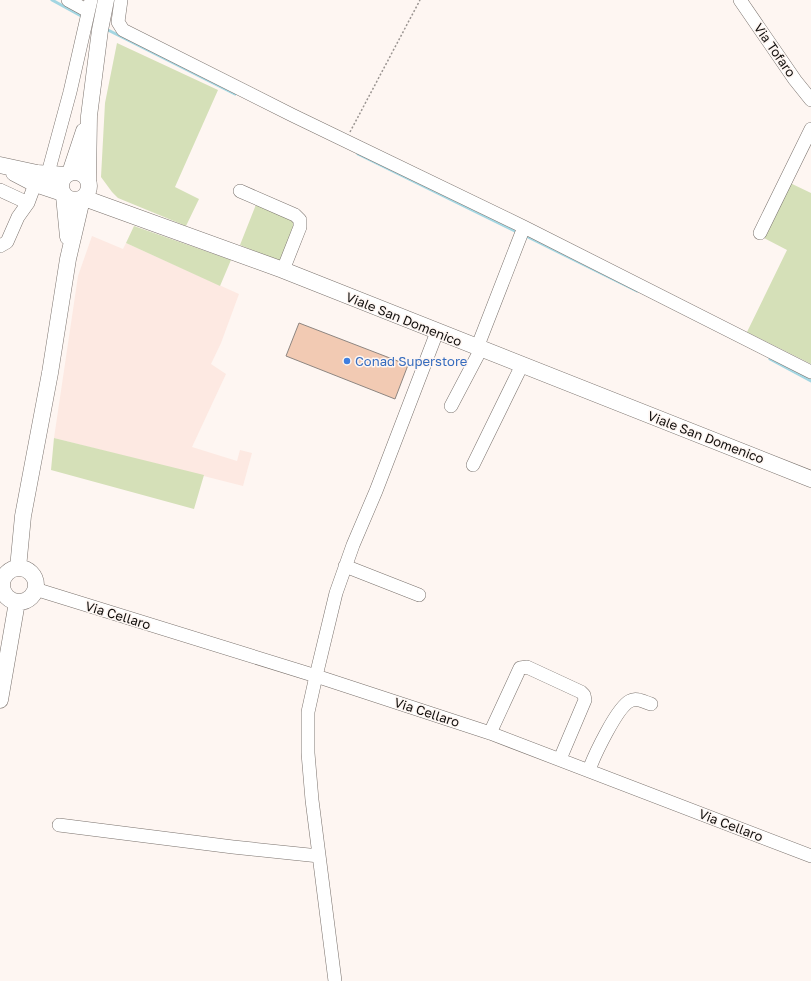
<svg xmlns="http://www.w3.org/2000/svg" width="811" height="981" viewBox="0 0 811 981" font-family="'Golos Text',sans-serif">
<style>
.commercial{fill:#fde9e2}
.green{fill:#d5e0b8}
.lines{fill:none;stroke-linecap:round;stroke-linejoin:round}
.stream{stroke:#a3d6e2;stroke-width:3}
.building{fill:#f2cab3;stroke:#8e8681}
.minor-casing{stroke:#7a726d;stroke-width:14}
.major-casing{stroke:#7a726d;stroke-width:17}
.path{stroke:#9a9491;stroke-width:1.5;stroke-dasharray:2 2;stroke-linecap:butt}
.minor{stroke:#fff;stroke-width:13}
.major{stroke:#fff;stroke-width:16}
.shop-dot{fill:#3f7fe0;stroke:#fef6f2;stroke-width:1.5}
.labels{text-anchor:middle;stroke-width:3;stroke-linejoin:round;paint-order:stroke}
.street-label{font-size:13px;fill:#110e0c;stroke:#fef6f2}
.shop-label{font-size:13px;fill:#366cbe;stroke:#fef6f2;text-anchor:start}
</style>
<rect width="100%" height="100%" fill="#fef6f2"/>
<path class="commercial" d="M92,236L123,249L126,243L239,294L221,343L211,364L226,374L192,447L237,461L240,450L252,453L243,486L54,438L78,276Z"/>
<path class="green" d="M117,43L218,90L175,187L199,199L186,226L118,198L112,192L101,177L105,103Z
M788,182L811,193V364L747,332L787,250L762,237Z
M257,202L297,223L283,263L240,245Z
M134,226L231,260L220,286L126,243Z
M54,438L204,475L194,509L51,470Z"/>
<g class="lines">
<path class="stream" d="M52,0L83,17
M106,29L235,94
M358,154L519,233
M524,235L637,291
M770,359L811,381"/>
</g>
<path class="building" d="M299,323L408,365L395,399L286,356Z"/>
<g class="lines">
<g class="minor-casing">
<path id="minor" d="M68,0L88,11
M121,0L118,22L123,30L292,115L524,227L811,372
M740,0L795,80L811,100
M48,173L70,92L91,0
M0,190L28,203
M240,191L295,215L300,220V227L283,270
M760,233L811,129
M0,246L7,242L18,217L28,203L35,184
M477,348L524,227
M451,406L481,349
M473,465L522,365
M345,566L419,595
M0,579L3,580
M35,589L316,676L490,733L811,856
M490,733L520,668L527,667L581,692L584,695L585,700L560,759
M589,770C594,756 617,707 630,701C636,697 644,702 651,704
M59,825L233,847L319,856
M335,981L312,800L308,753V712L316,676L336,593L353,545L376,491L437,332"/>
</g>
<g class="major-casing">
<path id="major" d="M0,165L37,173L66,175
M61 186a14 14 0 1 1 28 0a14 14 0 1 1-28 0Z
M14,173L35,184L62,193
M70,173L84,131
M88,180L89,116L100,30L106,0
M64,196L68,237
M84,198L283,270L811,479
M18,568L23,516L50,373L68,259L82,199
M2 585a17 17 0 1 1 34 0a17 17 0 1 1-34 0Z
M0,700L17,602"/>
</g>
<path class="path" d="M350,132L420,0"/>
<use href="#minor" class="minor"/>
<use href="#major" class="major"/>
</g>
<circle class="shop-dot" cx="347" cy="361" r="4"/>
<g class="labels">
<g class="street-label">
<text transform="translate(775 50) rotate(55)" y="5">Via Tofaro</text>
<text transform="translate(404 319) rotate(22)" y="5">Viale San Domenico</text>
<text transform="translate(706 437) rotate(21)" y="5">Viale San Domenico</text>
<text transform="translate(118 615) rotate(17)" y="5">Via Cellaro</text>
<text transform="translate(427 712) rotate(18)" y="5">Via Cellaro</text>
<text transform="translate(731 825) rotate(21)" y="5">Via Cellaro</text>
</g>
<g class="shop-label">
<text x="355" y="366">Conad Superstore</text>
</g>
</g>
</svg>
